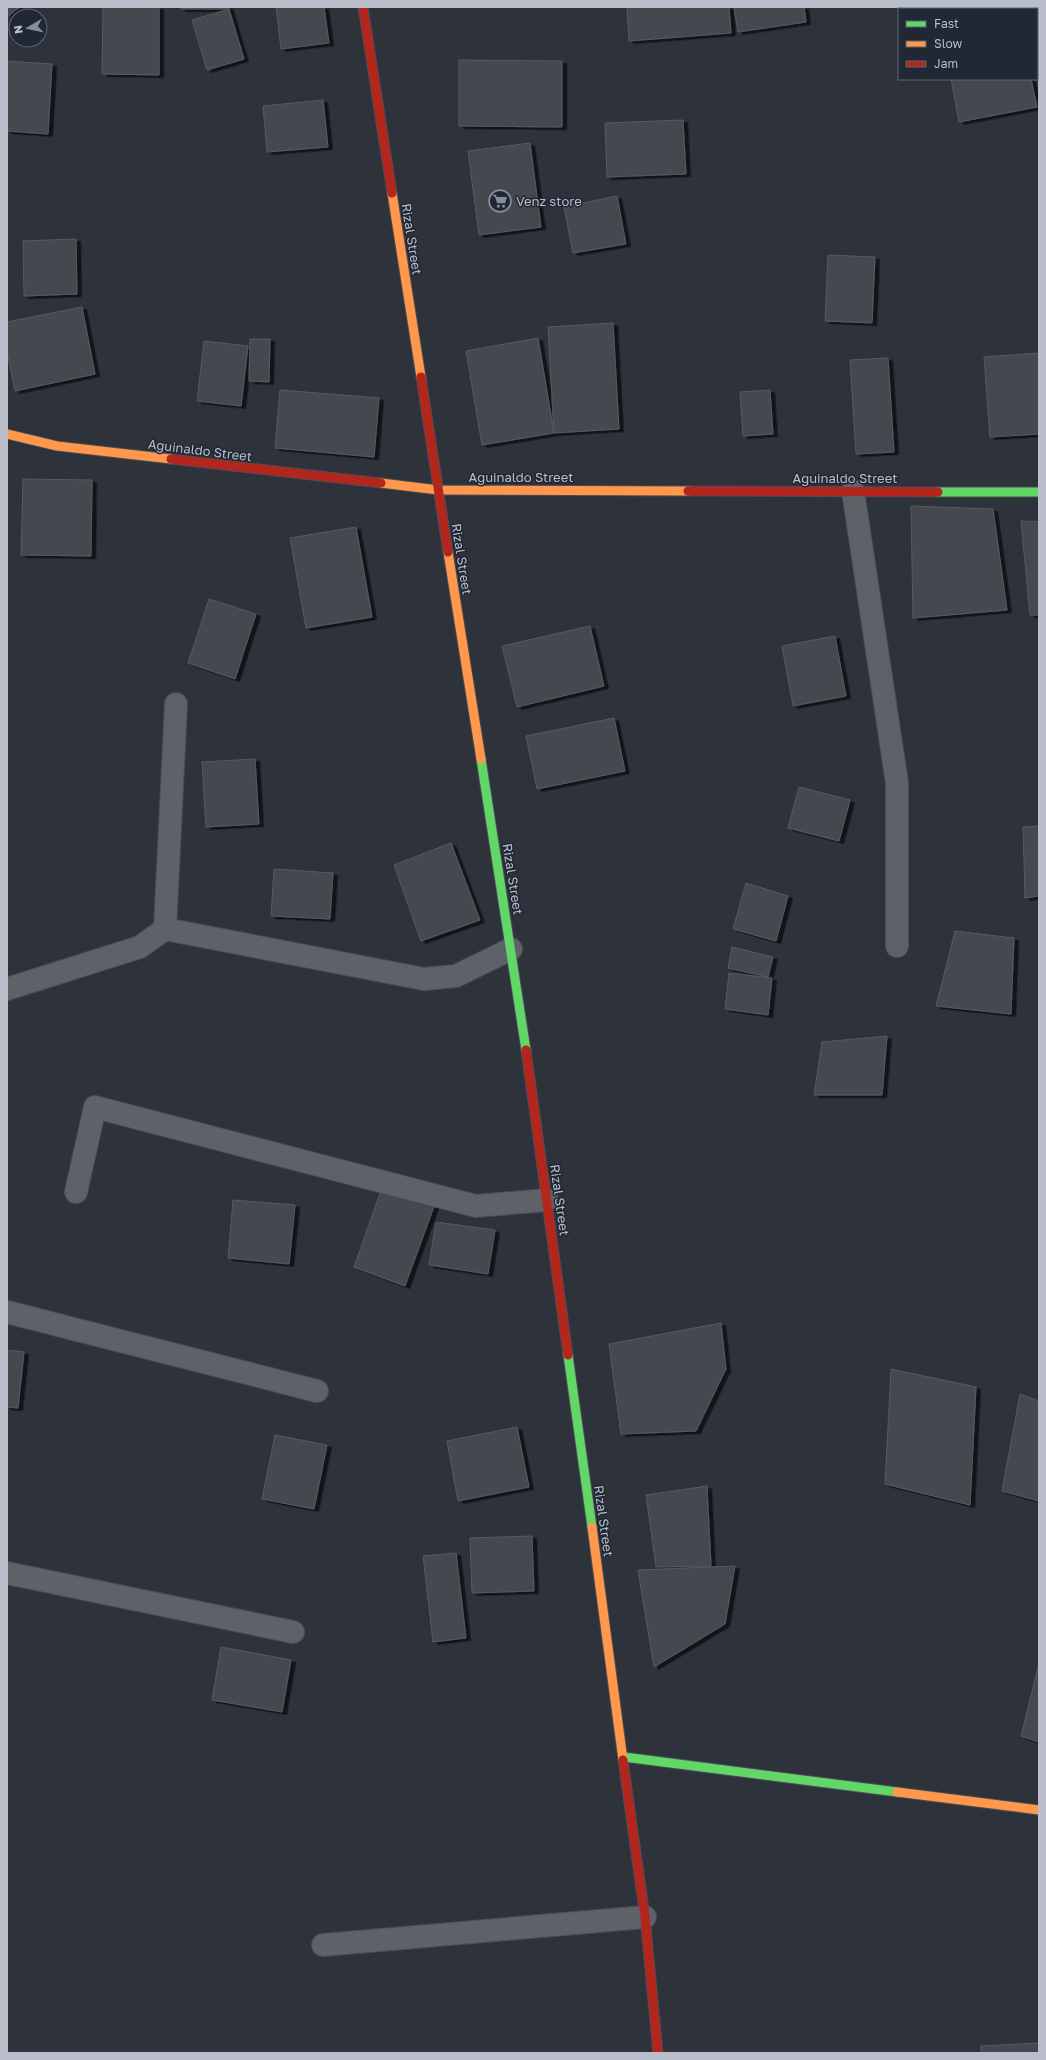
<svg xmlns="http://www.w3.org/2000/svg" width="1046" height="2060" viewBox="0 0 1046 2060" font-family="'Golos Text',sans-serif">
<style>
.building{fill:#45484f;stroke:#565a62;filter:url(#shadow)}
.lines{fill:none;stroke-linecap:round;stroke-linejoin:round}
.street-casing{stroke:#4a4d53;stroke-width:24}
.fast-casing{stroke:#4a4d53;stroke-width:11}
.slow-casing{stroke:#4a4d53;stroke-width:11}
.jam-casing{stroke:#4a4d53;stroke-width:11}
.street{stroke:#5e6168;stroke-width:22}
.fast{stroke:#63d668;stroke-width:9}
.slow{stroke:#ff974d;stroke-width:9}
.jam{stroke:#b3261e;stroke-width:9}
.labels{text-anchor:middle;stroke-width:3;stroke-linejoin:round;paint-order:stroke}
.poi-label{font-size:13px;fill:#b9beca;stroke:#212835;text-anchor:start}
.street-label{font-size:13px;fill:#b9beca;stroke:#212835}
</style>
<defs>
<filter id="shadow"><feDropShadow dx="4.5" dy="2.5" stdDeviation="0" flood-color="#0009"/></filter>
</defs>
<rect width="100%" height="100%" fill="#2e323a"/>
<path class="building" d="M7,7H20L7,17Z
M103,7H159V75L102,74Z
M181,7H229V9H181Z
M276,7H324L329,43L281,49Z
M627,7H729L731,33L629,41Z
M734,7H804L806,22L738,32Z
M962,7H1039V15H1037V9H962Z
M229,9L244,59L207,70L192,20Z
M459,60L562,61V127L459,126Z
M7,61L52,64L48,134L7,131Z
M951,79H1031L1037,107L959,122Z
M323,100L328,147L267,152L263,106Z
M683,120L686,174L607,177L605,123Z
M530,143L541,227L479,235L468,151Z
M617,196L626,244L573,253L564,207Z
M76,239L77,294L24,296L23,241Z
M828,255L875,257L872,323L825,321Z
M82,307L95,374L15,391L7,351V322Z
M613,323L619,429L554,433L548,327Z
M538,338L554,433L482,445L466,351Z
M250,339H270L269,382L249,381Z
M204,341L248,346L241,406L197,401Z
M1039,353V434L990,437L984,357Z
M888,358L894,452L856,454L850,360Z
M280,390L379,398L374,457L275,448Z
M770,390L773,434L743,436L740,392Z
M23,479L92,480L91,556L21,555Z
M911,506L993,509L1007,610L913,618Z
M1021,521L1039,522V615H1030Z
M356,527L372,617L306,628L290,538Z
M209,599L256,614L235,679L188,663Z
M590,626L604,686L517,707L502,646Z
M835,636L846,696L793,706L782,646Z
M614,718L625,771L537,789L526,736Z
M255,759L259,824L206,827L202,762Z
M799,787L850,800L839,841L788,828Z
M1039,826V896L1025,898L1023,827Z
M451,843L480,920L421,941L394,865Z
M274,869L333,873L330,919L271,916Z
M746,883L788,896L776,941L733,929Z
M955,931L1014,938L1011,1014L936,1006Z
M732,947L773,957L768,977L728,968Z
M729,973L772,978L768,1015L725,1009Z
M887,1036L882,1095H814L822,1042Z
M384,1182L436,1201L405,1286L354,1267Z
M233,1200L295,1205L289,1264L228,1258Z
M436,1222L495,1230L488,1274L429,1265Z
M721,1323L726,1369L696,1431L621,1434L609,1344Z
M7,1350L24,1352L18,1408L7,1407Z
M891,1369L976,1387L970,1505L885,1484Z
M1020,1394L1039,1401V1501L1002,1491Z
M517,1427L529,1487L458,1501L447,1441Z
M275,1435L327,1445L314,1509L262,1499Z
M707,1486L711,1566L656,1567L646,1495Z
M532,1536L534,1591L472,1593L470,1538Z
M456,1553L466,1638L433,1642L423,1556Z
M735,1566L725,1624L654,1667L638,1570Z
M221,1647L291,1660L282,1712L212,1700Z
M1039,1663V1742L1021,1736Z
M1039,2043V2053H981V2046Z"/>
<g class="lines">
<g class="street-casing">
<path id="street" d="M853,491L897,783V946
M165,929L424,979L456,976L511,949
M7,989L140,947L165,929L176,704
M76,1192L95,1107L476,1206L547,1200
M7,1312L317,1391
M7,1573L293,1632
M323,1945L645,1917"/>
</g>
<g class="fast-casing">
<path id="fast" d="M938,492H1039
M481,759L526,1050
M568,1355L592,1527
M624,1757L897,1792"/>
</g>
<g class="slow-casing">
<path id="slow" d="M392,193L421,377
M7,434L57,446L171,459
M381,483L438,490L688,491
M448,552L481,759
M592,1527L623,1760
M897,1792L1039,1810"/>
</g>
<g class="jam-casing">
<path id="jam" d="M363,7L392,193
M421,377L448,552
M171,459L381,483
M688,491L938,492
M526,1050L568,1355
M623,1760L645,1917L658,2053"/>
</g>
<use href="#street" class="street"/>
<use href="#fast" class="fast"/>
<use href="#slow" class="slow"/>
<use href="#jam" class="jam"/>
</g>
<defs>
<g id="supermarket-ring" transform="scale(1.15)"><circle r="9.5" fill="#212835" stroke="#888d98" stroke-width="1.5"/><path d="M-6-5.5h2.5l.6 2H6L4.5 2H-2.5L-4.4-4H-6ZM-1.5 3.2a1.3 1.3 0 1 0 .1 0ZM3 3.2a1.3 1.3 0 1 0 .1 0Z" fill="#888d98"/></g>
</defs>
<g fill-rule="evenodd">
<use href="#supermarket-ring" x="500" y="201"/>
</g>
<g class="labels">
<g class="poi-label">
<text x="516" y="206">Venz store</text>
</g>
<g class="street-label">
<text transform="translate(412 239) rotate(81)" y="5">Rizal Street</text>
<text transform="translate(200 450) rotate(7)" y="5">Aguinaldo Street</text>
<text x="521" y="482">Aguinaldo Street</text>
<text x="845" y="483">Aguinaldo Street</text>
<text transform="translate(462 559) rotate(81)" y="5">Rizal Street</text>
<text transform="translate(513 879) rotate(81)" y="5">Rizal Street</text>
<text transform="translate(560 1200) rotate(82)" y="5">Rizal Street</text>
<text transform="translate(604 1521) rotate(82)" y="5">Rizal Street</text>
</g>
</g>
<rect width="1046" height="2060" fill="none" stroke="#b9beca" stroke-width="16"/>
<rect x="898" y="8" width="140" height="72" fill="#212835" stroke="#5e6471"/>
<rect x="906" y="21" width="20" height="6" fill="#63d668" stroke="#5e6471"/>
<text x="934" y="28" font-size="12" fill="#b9beca">Fast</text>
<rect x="906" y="41" width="20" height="6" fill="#ff974d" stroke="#5e6471"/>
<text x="934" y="48" font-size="12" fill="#b9beca">Slow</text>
<rect x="906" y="61" width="20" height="6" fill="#b3261e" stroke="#5e6471"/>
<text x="934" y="68" font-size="12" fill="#b9beca">Jam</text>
<g transform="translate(28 28) rotate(261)"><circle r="19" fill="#212835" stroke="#5e6471"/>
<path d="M0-3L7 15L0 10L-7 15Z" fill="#888d98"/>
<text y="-6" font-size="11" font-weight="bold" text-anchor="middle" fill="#b9beca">N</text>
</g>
</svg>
